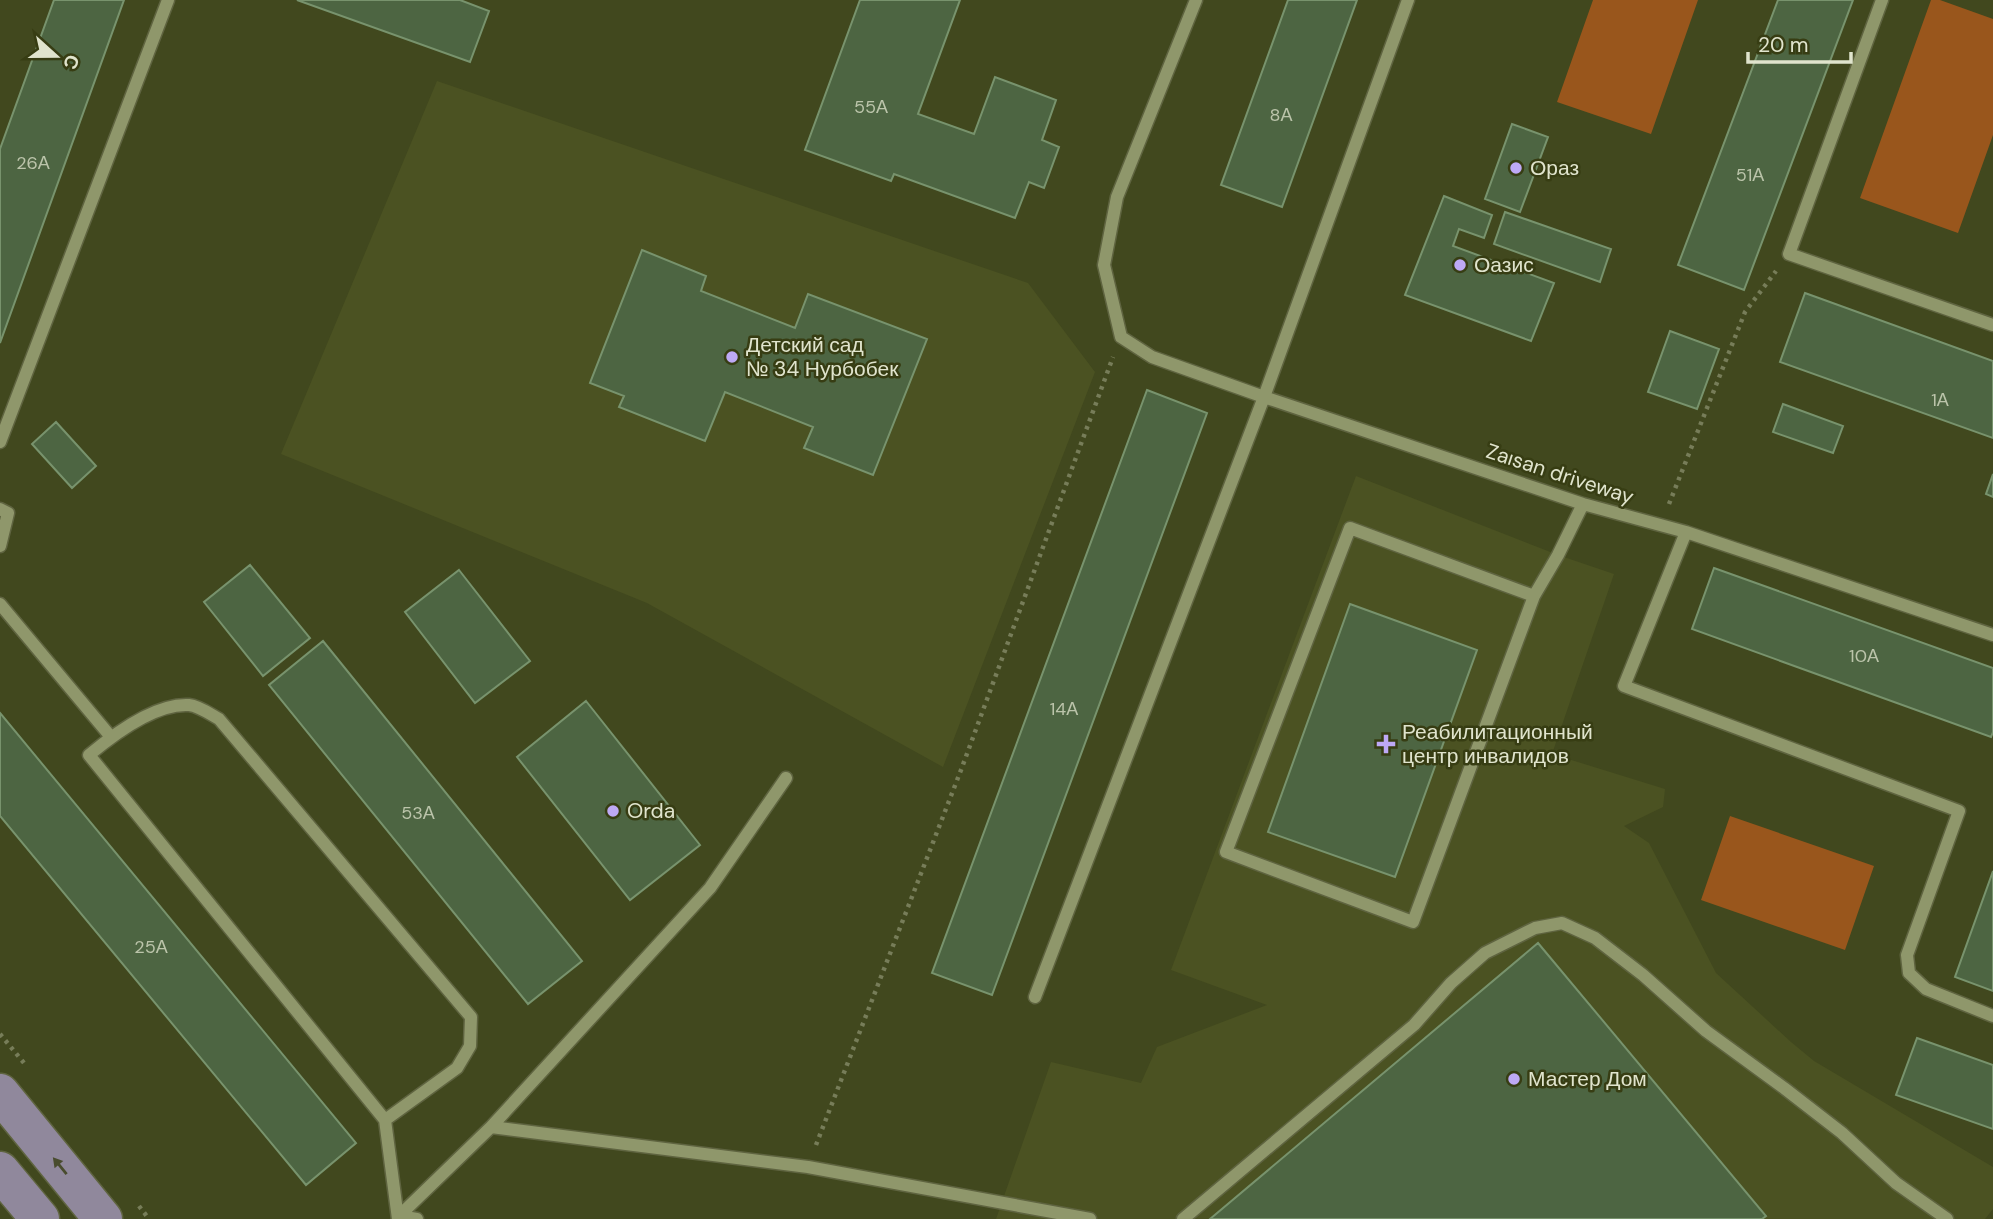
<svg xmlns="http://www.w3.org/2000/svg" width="1993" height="1219" viewBox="0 0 1993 1219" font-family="'DM Sans',sans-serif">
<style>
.built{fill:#4b5222}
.green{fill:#99561c}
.building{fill:#4d6542;stroke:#78936d;stroke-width:2}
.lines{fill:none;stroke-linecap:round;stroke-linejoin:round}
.minor-casing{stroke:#5f6440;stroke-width:15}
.major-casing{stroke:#5f6440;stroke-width:41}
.path{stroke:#777d59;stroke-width:4.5;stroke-dasharray:3.5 5;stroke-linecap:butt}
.minor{stroke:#8f976b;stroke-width:12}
.major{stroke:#90889c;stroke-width:38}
.oneway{fill:#494c2e}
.poi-dot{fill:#bea9f5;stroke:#373d13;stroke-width:2.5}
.labels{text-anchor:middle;stroke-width:5;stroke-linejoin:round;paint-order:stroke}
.number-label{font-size:18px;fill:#bbc4aa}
.poi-label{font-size:21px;fill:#e0e4cd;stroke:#373d13;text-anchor:start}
.street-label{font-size:21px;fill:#e0e4cd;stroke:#373d13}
</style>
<rect width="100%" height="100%" fill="#41481e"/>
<path class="built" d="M437,81L1028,283L1095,372L943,767L647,603L281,454Z
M1356,476L1558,555L1614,574L1552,754L1665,789L1663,807L1624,826L1649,843L1716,973L1791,1042L1814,1061L1993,1167V1209L1985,1219H996L1051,1062L1141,1083L1157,1047L1267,1005L1171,970Z"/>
<path class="green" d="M1593,0H1698L1651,134L1557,102Z
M1931,0H1940L1993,19V135L1958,233L1860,198Z
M1730,816L1874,866L1845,950L1701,900Z"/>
<path class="building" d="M54,0H124L0,343V149Z
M297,0H460L489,11L470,62Z
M860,0H960L918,114L974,134L995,77L1056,100L1042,140L1059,147L1044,188L1029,182L1015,218L894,174L891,181L805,150Z
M1288,0H1357L1282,207L1221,185Z
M1778,0H1853L1744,290L1678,265Z
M1512,124L1548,137L1520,212L1485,199Z
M1444,196L1492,215L1484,238L1459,229L1453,246L1554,283L1531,341L1405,295Z
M1505,212L1611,249L1600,282L1494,244Z
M642,250L706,276L701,291L795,328L808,294L927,339L873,475L804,448L813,427L725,392L705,441L619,407L624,396L590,383Z
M1805,293L1993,361V438L1780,362Z
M1670,331L1719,349L1697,409L1648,392Z
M1147,390L1207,413L992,995L932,973Z
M1783,404L1843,426L1833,453L1773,432Z
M56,422L96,466L72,488L32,444Z
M1993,474V497L1986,494Z
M250,565L310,638L263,676L204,602Z
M1714,568L1993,668V732L1991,737L1692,629Z
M459,570L530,661L475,703L405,612Z
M1350,604L1477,650L1395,877L1268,832Z
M323,641L582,961L528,1004L269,685Z
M586,701L700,845L630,900L517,757Z
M0,713L356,1143L306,1185L0,816Z
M1993,871V991L1955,977Z
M1538,943L1766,1216L1762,1219H1210Z
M1917,1038L1993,1065V1129L1896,1095Z"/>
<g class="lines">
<g class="minor-casing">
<path id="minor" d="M1196,0L1117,197L1104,265L1121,337L1152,357L1264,397L1583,504L1686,532L1993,635
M1882,0L1789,254L1993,325
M0,442L168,0
M0,509L8,513L0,546
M1686,532L1624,686L1959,811L1907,955L1909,973L1926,989L1993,1016
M1534,596L1350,528L1226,852L1413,922L1534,596L1558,555L1583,504
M0,604L111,737
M1035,997L1264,397L1408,0
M385,1120L457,1068L470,1046L471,1017L219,719C210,714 199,706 189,705C156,703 114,734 89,755L385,1120L398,1219
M491,1127L808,1167L1090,1219
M399,1216L491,1127L710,888L786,778
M399,1216L417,1219
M1183,1219L1414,1025L1451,983L1485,953L1535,928L1562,923L1595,938L1643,975L1706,1031L1784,1088L1842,1133L1896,1183L1947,1219"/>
</g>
<g class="major-casing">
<path id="major" d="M0,1093L103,1219
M0,1171L40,1219"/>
</g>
<path class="path" d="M1669,504L1745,312L1776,271
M0,1034L24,1063
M816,1145L961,770L1113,357
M139,1206L149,1219"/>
<use href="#minor" class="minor"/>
<use href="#major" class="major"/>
</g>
<defs><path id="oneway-solid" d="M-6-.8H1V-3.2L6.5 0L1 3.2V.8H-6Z" transform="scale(1.75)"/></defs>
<use class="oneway" href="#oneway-solid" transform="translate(60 1166) rotate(-129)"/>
<g class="poi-dot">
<circle cx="1516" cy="168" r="7"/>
<circle cx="1460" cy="265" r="7"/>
<circle cx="732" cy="357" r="7"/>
<path d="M1382.5 733.5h7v7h7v7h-7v7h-7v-7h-7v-7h7z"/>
<circle cx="613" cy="811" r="7"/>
<circle cx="1514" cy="1079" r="7"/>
</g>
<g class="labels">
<g class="number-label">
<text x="871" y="113">55А</text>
<text x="1281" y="121">8А</text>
<text x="33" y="169">26А</text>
<text x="1750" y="181">51А</text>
<text x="1940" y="406">1А</text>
<text x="1864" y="662">10А</text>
<text x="1064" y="715">14А</text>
<text x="418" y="819">53А</text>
<text x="151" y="953">25А</text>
</g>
<g class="poi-label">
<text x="1530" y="175">Ораз</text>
<text x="1474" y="272">Оазис</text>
<text x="746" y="352">Детский сад<tspan x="746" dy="24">№ 34 Нурбобек</tspan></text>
<text x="1402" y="739">Реабилитационный<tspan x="1402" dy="24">центр инвалидов</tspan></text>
<text x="627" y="818">Orda</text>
<text x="1528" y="1086">Мастер Дом</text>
</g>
<g class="street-label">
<text transform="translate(1560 474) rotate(18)" y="7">Zaısan driveway</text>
</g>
</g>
<g transform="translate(56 56) rotate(111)" stroke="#373d13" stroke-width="5" paint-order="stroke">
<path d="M0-5L12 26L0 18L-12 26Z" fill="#e0e4cd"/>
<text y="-10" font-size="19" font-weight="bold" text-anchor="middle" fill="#e0e4cd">С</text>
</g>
<path d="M1748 52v10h103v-10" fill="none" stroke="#e0e4cd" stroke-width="3.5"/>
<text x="1758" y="52" font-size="21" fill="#e0e4cd" stroke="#373d13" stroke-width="5" paint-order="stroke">20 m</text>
</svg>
